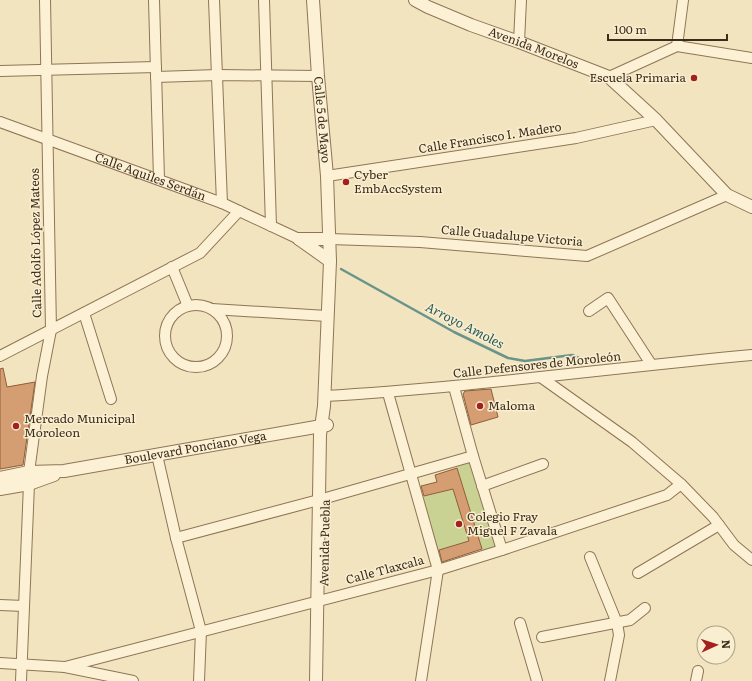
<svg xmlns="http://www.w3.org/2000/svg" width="752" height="681" viewBox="0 0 752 681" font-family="Literata,serif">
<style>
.green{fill:#cad293}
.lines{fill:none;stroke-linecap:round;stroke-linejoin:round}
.stream{stroke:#69948a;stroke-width:2.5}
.building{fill:#d59d72;stroke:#905d39}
.minor-casing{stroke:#8e7556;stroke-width:12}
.tertiary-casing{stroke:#8e7556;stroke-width:14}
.minor{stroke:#fcf1d4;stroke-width:10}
.tertiary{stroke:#fcf1d4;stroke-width:12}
.poi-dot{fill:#a4201f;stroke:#f9eed0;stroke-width:1.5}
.labels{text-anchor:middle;stroke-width:3;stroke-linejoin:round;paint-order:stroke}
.street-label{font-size:12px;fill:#3c2c1c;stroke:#f9eed0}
.poi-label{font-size:12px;fill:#3c2c1c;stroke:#f9eed0;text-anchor:start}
.water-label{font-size:13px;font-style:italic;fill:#295d5b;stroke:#f9eed0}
</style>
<rect width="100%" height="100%" fill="#f3e4c0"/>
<path class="green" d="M473,456L502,550L484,556L455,461Z
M453,489L469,541L433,552L417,498Z"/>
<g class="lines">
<path class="stream" d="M341,269L454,332L508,358L525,361L572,355L588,362"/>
</g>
<path class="building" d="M3,368L7,387L35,382L23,465L0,469V369Z
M491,389L498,417L471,425L463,394L465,391Z
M457,468L482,549L442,562L439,550L469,541L453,489L424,496L421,486L437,482L435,475Z"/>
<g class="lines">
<g class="minor-casing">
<g id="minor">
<path d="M154,0L159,179"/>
<path d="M214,0L222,203"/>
<path d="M264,0L271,226"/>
<path d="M519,42L521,0"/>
<path d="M677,46L683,0"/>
<path d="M0,71L156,67"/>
<path d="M156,77L218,75L318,76"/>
<path d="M609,77L677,46L752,58"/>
<path id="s1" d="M0,122L222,203L299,239"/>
<path d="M327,176L576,138L656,120"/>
<path d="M330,239L420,242L587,256L727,195"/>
<path d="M172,267L188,306"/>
<circle cx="196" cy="336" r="31"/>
<path d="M212,309L327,316"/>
<path d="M589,311L608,298L651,364"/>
<path d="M84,313L111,399"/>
<path d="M0,356L200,253L239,211"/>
<path d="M542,378L632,442L681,484L713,517L734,545L752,560"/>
<path d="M454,387L473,456L502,550"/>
<path d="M388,393L438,570L421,681"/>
<path d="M324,396C467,388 609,368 752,355"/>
<path d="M157,455L176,538L201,631L199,681"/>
<path d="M482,486L543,464"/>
<path d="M176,538L326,498L473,456"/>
<path d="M590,557L617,623L619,635L610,681"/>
<path d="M638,573L719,525"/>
<path d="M0,605L24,606"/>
<path d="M520,623L537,681"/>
<path d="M542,637L630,620L645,608"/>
<path d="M0,663L65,667L133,681"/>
<path d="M65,667L438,570L502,550L667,495L681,484"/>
<path d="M21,681L29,484V472L42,376L51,330L45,0"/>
<path d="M696,681L698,671"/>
</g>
</g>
<g class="tertiary-casing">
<g id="tertiary">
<path id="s2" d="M313,0L318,76L327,176L330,261L324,406L320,435L316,681"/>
<path id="s3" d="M415,0L428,7L471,25L519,42L609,77L656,120L727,195L752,207"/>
<path d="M299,239L330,261"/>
<path d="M299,239H330"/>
<path id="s4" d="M0,478L29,472L64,471L327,425"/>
<path d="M0,489L29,484L54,475"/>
</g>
</g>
<use href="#minor" class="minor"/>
<use href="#tertiary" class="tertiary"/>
</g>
<g class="poi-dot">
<circle cx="694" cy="78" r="4"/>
<circle cx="346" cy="182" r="4"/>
<circle cx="480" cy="406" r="4"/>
<circle cx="16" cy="426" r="4"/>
<circle cx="459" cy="524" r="4"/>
</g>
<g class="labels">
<g class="street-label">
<text dy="4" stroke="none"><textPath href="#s3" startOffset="128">Avenida Morelos</textPath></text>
<text dy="4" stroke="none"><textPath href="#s2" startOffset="120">Calle 5 de Mayo</textPath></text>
<text transform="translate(490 138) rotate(-9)" y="4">Calle Francisco I. Madero</text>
<text dy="4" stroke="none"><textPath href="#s1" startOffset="160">Calle Aquiles Serdán</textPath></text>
<text transform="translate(512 236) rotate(5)" y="4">Calle Guadalupe Victoria</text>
<text transform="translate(36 243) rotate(-91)" y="4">Calle Adolfo López Mateos</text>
<text transform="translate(537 365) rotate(-6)" y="4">Calle Defensores de Moroleón</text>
<text dy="4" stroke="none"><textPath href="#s4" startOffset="198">Boulevard Ponciano Vega</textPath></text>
<text transform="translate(325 543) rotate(-89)" y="4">Avenida Puebla</text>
<text transform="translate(385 570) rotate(-15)" y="4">Calle Tlaxcala</text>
</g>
<g class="poi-label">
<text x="686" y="82" text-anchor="end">Escuela Primaria</text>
<text x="354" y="179">Cyber<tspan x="354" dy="14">EmbAccSystem</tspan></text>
<text x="488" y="410">Maloma</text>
<text x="24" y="423">Mercado Municipal<tspan x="24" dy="14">Moroleon</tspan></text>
<text x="467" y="521">Colegio Fray<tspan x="467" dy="14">Miguel F Zavala</tspan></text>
</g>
<g class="water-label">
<text transform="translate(465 325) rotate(27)" y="5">Arroyo Amoles</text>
</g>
</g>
<g transform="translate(716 645) rotate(87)"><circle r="19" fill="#f9eed0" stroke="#ada088"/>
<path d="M0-3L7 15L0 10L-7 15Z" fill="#a4201f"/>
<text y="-6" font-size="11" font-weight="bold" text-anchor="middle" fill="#3c2c1c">N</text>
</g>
<path d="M608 34v6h119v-6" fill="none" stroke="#3c2c1c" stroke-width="2"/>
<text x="614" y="34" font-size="12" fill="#3c2c1c" stroke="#f9eed0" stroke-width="3" paint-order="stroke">100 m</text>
</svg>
